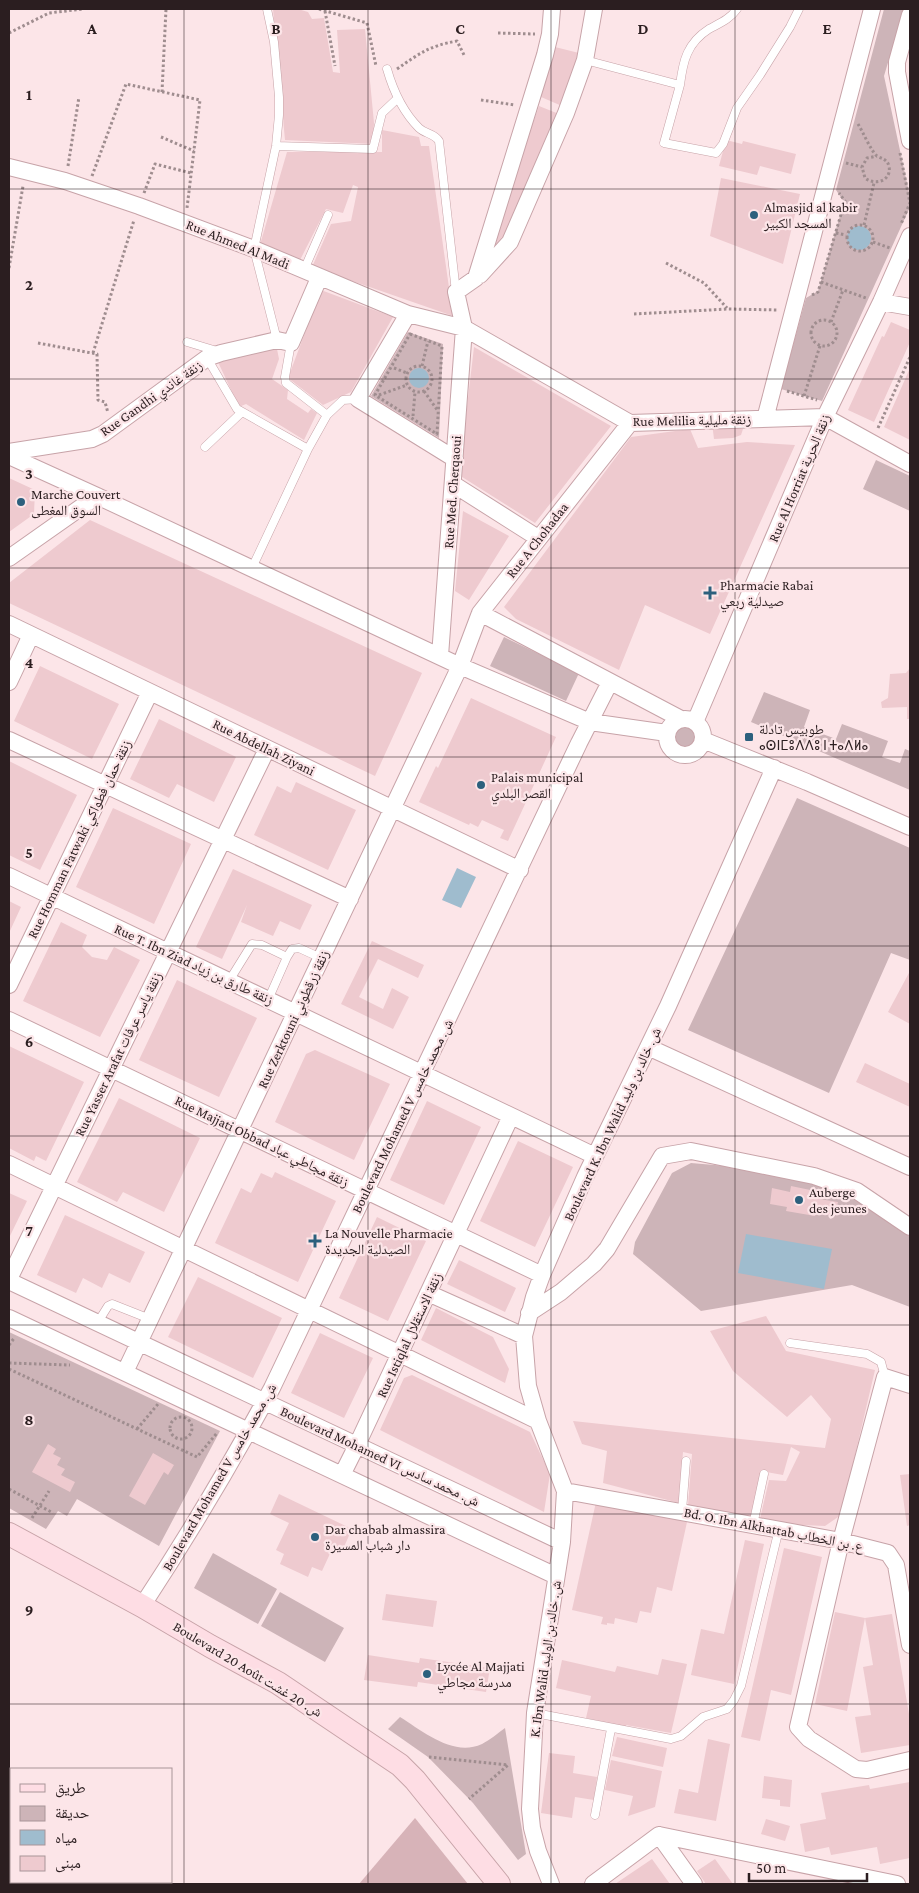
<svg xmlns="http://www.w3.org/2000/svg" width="919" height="1893" viewBox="0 0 919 1893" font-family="'Crimson Pro','Noto Naskh Arabic','Noto Sans Tifinagh',serif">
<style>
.green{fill:#cdb4b8}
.forest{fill:#d7b3b8}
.water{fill:#9fbcce}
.building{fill:#eecacf}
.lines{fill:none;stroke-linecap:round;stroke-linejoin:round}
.service-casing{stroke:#c7a3a8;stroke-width:9}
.minor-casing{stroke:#c7a3a8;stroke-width:18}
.secondary-casing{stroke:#c7a3a8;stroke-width:24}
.path{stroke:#9f8d8f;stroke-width:3;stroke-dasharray:2.5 2.5;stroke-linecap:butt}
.service{stroke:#fff;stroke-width:8}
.minor{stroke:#fff;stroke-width:16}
.secondary{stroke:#fedde4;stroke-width:22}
.grid{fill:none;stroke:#2b1e20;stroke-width:1;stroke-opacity:0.55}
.poi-dot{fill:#2c607d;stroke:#fce5e8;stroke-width:2}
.labels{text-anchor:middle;stroke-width:4.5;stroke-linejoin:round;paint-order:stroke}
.poi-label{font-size:14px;fill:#2b1e20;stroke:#fce5e8;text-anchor:start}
.street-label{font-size:14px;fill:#2b1e20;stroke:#fce5e8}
.grid-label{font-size:16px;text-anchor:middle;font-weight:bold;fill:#2b1e20;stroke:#fce5e8;stroke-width:4.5;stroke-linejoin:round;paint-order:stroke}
</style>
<rect width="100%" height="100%" fill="#fce5e8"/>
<path class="green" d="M884,9H904L884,76L910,197V207L822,401L781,389L806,298L818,291L844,202L836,190Z
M408,332L443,344L439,438L371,396Z
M876,460L910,476V511L863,489Z
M504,637L579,673L566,701L490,666Z
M764,692L810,710L804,727L836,739L842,724L888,741L882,757L900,763L905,749L910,751V790L751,722Z
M674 737a11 11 0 1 1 22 0a11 11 0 1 1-22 0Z
M797,798L910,848V960L891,953L829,1093L688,1030Z
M691,1163C732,1166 783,1172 822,1185C852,1195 885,1219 910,1237V1307L852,1285L701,1311L633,1254L635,1242L672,1173Z
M9,1332L220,1431L159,1546L77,1499L67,1516L58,1511L46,1529L9,1508Z
M213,1553L277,1589L258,1624L194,1588Z
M280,1592L344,1628L325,1662L261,1626Z
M400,1717C424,1732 453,1757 482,1744C490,1740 498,1733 505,1728L526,1854L518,1860L473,1803L428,1757L388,1729Z"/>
<path class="forest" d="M415,1818L468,1884H359Z"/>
<path class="water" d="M847 238a12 12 0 1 1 24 0a12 12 0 1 1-24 0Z
M409 378a10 10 0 1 1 20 0a10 10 0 1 1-20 0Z
M457,868L476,877L461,908L442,900Z
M746,1234L832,1249L824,1289L738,1273Z"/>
<path class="building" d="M273,9H298L308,12L312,19L324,18L333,72L340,73L337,30L365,29L374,123L373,144L285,140Z
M555,47L579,53V64L562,106L541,97Z
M539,106L559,114L500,247L490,244Z
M382,130L419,137L421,146H429L453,316L312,267L331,224L351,221L358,187L353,185L343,213L326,209L299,262L259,248L287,152H382Z
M726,140L742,144L743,141L796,154L791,174L760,166L757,175L719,166Z
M721,178L800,194L783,264L710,236Z
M321,290L393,317L351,392L323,405L288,378Z
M891,322L910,330V342L874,422L848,410L882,336L884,337Z
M474,347L611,426L535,523L459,475Z
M257,349H277L279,359L272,379L288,390L287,399L308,413L311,409L317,413L304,440L246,404L239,407L218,362Z
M910,368V440L884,427Z
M712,423L743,429L741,435L733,438L714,439Z
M690,429L698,448L747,442L795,445L710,634L645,605L619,670L516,619L504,607L631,437Z
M9,478L35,490L34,514L9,532Z
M463,511L509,536L469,600L455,591Z
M90,520L422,673L375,776L9,603V583Z
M40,666L119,704L92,759L14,721Z
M910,668V719H907V707L882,708L881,702L888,698L890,674L906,673Z
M471,698L556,737L508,841L500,838L504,830L482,820L478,827L470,823L469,825L419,802L436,766L438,768Z
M159,719L236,757L214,802L177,784L169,798L130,779Z
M9,761L77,795L40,870L9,855Z
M296,782L356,810L328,870L254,835L277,786L291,793Z
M113,808L191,844L154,924L76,887Z
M233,869L312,905L300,930L280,921L273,936L241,922L247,905L222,959L196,947Z
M9,901L21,907L9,933Z
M61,922L87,935L82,947L92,957L107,960L114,947L140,960L100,1037L23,1001Z
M372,941L424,965L418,978L378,959L359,997L383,1009L392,988L409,997L393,1029L341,1004Z
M910,971V1024L888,1012Z
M177,980L257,1018L219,1097L139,1060Z
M9,1046L84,1082L46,1161L36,1156L34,1161L9,1148Z
M315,1050L390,1084L354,1160L275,1122L306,1054Z
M865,1063L910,1084V1107L856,1082Z
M119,1098L200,1138L164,1212L123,1192L117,1202L77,1182Z
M427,1101L481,1127L444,1205L390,1180Z
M518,1141L573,1167L535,1247L480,1221Z
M275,1172L336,1201L298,1282L215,1243L241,1188L251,1193L261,1173L272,1178Z
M791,1186L820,1192L819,1199L838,1202L835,1216L816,1213L815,1216L786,1211L787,1207L770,1204L772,1188L790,1192Z
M9,1193L27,1201L9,1238Z
M65,1215L145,1252L130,1283L109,1273L102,1288L83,1278L76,1293L37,1275Z
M377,1217L426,1241L388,1321L339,1298Z
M459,1260L516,1288L505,1312L447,1284Z
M198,1277L282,1318L253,1378L168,1337Z
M436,1308L493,1337L509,1369L505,1383L421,1340Z
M766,1316L786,1351L875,1370L841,1515L825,1526L759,1523L769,1480L786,1481L800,1452L791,1447L783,1475L761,1471L751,1517L688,1505L692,1454L683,1452L679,1503L603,1483L607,1451L582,1444L573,1421L825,1448L831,1419L811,1395L787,1417L733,1371L710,1331Z
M320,1333L373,1358L344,1418L291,1393Z
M412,1375L530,1432L550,1474L544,1512L380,1430L404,1378Z
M48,1444L56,1449L53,1454L61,1458L57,1465L65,1469L61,1475L75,1482L70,1492L32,1472Z
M153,1453L174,1465L168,1475L164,1472L145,1505L129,1496Z
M910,1474V1525L907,1526L900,1475Z
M279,1494L352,1529L343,1549L334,1545L322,1571L312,1567L308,1577L280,1564L284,1554L276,1550L289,1523L270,1514Z
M596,1502L687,1522L672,1591L657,1587L651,1613L640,1611L637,1623L615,1618L614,1624L607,1623V1625L601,1624L603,1617L572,1610Z
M745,1540L764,1544L734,1684L691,1675L701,1629L724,1634Z
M784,1548L822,1557L791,1695L771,1690L760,1741L741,1737Z
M386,1594L437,1601L433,1627L382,1620Z
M835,1612L865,1618L847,1711L815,1704Z
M892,1614L910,1720V1745L861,1753L855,1717L871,1715L863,1667L873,1665L865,1618Z
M368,1655L419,1663L420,1658L490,1668L486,1692L418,1682L417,1687L364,1680Z
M662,1659L687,1664L671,1733L626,1725V1727L586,1718L591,1696L556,1688L562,1660L615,1672L617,1666L658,1675Z
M617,1737L667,1748L663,1767L612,1756Z
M708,1739L730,1744L716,1821L674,1813L679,1789L698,1793Z
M549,1753L575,1756L573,1773L597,1777L594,1800L575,1797L572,1818L541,1813Z
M611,1760L662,1771L655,1807L628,1816L633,1796L605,1790Z
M764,1776L792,1780L790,1807L780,1806V1800L762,1798Z
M910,1782V1858L880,1864L877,1847L831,1855L829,1847L805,1852L800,1824L826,1819L821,1793L869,1785L870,1789Z
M766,1819L790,1826L785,1841L761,1834Z
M652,1859L670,1884H615Z
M715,1859L733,1884H706L697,1871Z"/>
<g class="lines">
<g class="service-casing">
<path id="service" d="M267,9L274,42L279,97V115L276,146L254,249L277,340
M585,60L680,85L664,143L716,153L723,144L737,108L760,75L790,27L799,9
M387,69C393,90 403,112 419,128C425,134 434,133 439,141L456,292
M680,85C683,61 687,43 709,29C720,23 730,19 737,9
M276,146L373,149L382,113L398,98
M304,270L328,215
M187,342L217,351
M291,343L285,377L286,383L327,415
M207,358L237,409L308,449
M205,447L242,412
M252,568L308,449L327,415L343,400L358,399
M229,981L252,944L262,945L287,957
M268,1000L287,957L292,949L299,948L321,958
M98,1322L108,1306L112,1304L150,1319
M790,1343L867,1354L881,1362L885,1377
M682,1511L686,1461
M753,1525L764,1474
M535,1713L671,1739L681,1736L703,1717L727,1709L734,1700L741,1686L779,1529
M595,1815L611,1729"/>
</g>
<g class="minor-casing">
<path id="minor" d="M910,15L897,62V72L910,141
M9,167L65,181L139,206L254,249L408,314L464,328L630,423L825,417L910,464
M480,275L510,242L566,113L585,60L594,9
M881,302L910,307
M408,314L358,399L455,459
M765,419L872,9
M9,452L92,439L103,434L207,358L221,353L277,340L291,343L319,278
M9,456L97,496L460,666L590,722L667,733
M453,484L538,538
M9,558L97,496
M480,613L681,719
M9,624L520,870
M440,656L464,328L456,292L476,278L545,55L550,34L552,9
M9,682L31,635
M667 737a18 18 0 1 1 36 0a18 18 0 1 1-36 0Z
M695,722L825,417L881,302L910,236
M9,740L350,899
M703,740L807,782L910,827
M9,876L595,1156
M9,985L150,692
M9,1020L542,1275
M648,1047L910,1167
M9,1164L538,1421
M9,1279L267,749
M9,1281L562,1542
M428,1293L524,1336
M529,1313L561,1292L594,1264L607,1249L662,1156L691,1151L814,1176L857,1191L910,1227
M9,1318L556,1576
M125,1372L460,666L480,613L630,423
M910,1385L885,1377L841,1541L798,1727L809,1739L856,1769L867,1770L910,1760
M342,1475L357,1445L511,1116
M565,1491L841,1541L888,1553L896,1565L910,1645
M142,1606C188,1536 232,1462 272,1388L579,743L610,682
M659,1835L694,1884
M551,1884L538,1851L532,1828L530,1809L535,1713L562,1542L565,1491L538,1421L528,1386L524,1336L534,1297L542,1275L585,1177L668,1006L774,768
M593,1884L659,1835L897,1884"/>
</g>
<g class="secondary-casing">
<path id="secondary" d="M9,1534L142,1606L210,1646L278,1683L400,1765L415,1780L499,1884"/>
</g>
<path class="path" d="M319,9L367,23L376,66
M325,11L335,66
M9,33L49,13L83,9
M498,33L535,34
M397,69C420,53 429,46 457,41L464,55
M162,92L166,9
M481,100L515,105
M858,124C863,132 871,151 877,156C882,159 887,159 889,166C892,181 875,186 865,178L862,167L867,158L877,156
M161,137L194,151
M900,153L910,203L901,224
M846,163L862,167
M68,166L79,97
M92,176L126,84L200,100L187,208
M144,193L155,164L191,173
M847 238a13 13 0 1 1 26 0a13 13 0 1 1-26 0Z
M864,225L874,183
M836,233L846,235
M873,242L890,248
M666,263L704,283L727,308
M9,268L23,186
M821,282L866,298
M812,295L818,292L845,201L839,193
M634,314L728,309L778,310
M811 333a13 13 0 1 1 26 0a13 13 0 1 1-26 0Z
M831,322L843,290
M410,334L442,346L437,434L375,395Z
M38,343L97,354L98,400L105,402L108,413
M93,353L134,220
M406 379a13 13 0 1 1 26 0a13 13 0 1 1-26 0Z
M422,366L428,341
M394,368L407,373
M424,391L438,411
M787,391L817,400
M379,395L407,385
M804,396L820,346
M413,416L415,392
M878,428L910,357
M9,1345L15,1337
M9,1363L70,1365
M9,1369L197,1457L217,1433
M170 1428a11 11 0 1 1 22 0a11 11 0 1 1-22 0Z
M137,1429L158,1404
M9,1489L53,1513
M32,1518L49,1491
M429,1757L508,1765L469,1799"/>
<use href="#service" class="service"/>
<use href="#minor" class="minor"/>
<use href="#secondary" class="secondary"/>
</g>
<path class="grid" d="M184,9V1884M368,9V1884M551,9V1884M735,9V1884M9,189H910M9,379H910M9,568H910M9,757H910M9,946H910M9,1136H910M9,1325H910M9,1514H910M9,1704H910"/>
<g class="poi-dot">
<circle cx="754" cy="215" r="5"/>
<circle cx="21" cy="502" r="5"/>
<path d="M707.5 585.5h5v5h5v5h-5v5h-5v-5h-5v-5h5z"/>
<rect x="744" y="732" width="10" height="10" rx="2.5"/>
<circle cx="481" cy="785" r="5"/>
<circle cx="799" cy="1200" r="5"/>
<path d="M312.5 1233.5h5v5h5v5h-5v5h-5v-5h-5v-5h5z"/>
<circle cx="315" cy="1537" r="5"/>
<circle cx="427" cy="1674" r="5"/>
</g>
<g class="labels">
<g class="poi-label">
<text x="764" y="212">Almasjid al kabir<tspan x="764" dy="16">المسجد الكبير</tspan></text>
<text x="31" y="499">Marche Couvert<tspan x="31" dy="16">السوق المغطى</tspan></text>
<text x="720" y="590">Pharmacie Rabai<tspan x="720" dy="16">صيدلية ربعي</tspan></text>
<text x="759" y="734">طوبيس تادلة<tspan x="759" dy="16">ⴰⵙⵏⵎⵓⴷⴷⵓ ⵏ ⵜⴰⴷⵍⴰ</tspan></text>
<text x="491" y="782">Palais municipal<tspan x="491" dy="16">القصر البلدي</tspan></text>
<text x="809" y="1197">Auberge<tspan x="809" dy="16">des jeunes</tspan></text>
<text x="325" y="1238">La Nouvelle Pharmacie<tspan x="325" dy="16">الصيدلية الجديدة</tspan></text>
<text x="325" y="1534">Dar chabab almassira<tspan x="325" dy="16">دار شباب المسيرة</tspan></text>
<text x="437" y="1671">Lycée Al Majjati<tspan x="437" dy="16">مدرسة مجاطي</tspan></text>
</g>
<g class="street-label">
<text transform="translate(238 244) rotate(22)" y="5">Rue Ahmed Al Madi</text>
<text transform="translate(151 398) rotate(-35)" y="5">Rue Gandhi زنقة غاندي</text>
<text transform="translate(692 420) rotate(-1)" y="5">Rue Melilia زنقة مليلية</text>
<text transform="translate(799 478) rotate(-67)" y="5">Rue Al Horriat زنقة الحرية</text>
<text transform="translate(452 492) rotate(-86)" y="5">Rue Med. Cherqaoui</text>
<text transform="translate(537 540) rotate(-52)" y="5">Rue A Chohadaa</text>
<text transform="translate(264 747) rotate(26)" y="5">Rue Abdellah Ziyani</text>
<text transform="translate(79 839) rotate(-64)" y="5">Rue Homman Fatwaki زنقة حمان فطواكي</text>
<text transform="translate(194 964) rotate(25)" y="5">Rue T. Ibn Ziad زنقة طارق بن زياد</text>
<text transform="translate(293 1019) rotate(-65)" y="5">Rue Zerktouni زنقة زرقطوني</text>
<text transform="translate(118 1054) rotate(-64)" y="5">Rue Yasser Arafat زنقة ياسر عرفات</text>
<text transform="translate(402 1116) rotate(-64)" y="5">Boulevard Mohamed V ش. محمد خامس</text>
<text transform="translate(612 1124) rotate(-65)" y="5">Boulevard K. Ibn Walid ش. خالد بن وليد</text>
<text transform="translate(262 1141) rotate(26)" y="5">Rue Majjati Obbad زنقة مجاطي عباد</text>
<text transform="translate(409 1335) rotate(-65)" y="5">Rue Istiqlal زنقة الاستقلال</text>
<text transform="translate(380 1456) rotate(25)" y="5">Boulevard Mohamed VI ش. محمد سادس</text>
<text transform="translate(219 1477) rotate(-60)" y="5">Boulevard Mohamed V ش. محمد خامس</text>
<text transform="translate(774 1529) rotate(11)" y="5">Bd. O. Ibn Alkhattab ع. بن الخطاب</text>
<text transform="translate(545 1659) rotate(-82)" y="5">K. Ibn Walid ش. خالد بن الوليد</text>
<text transform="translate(248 1669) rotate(31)" y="5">Boulevard 20 Août ش. 20 غشت</text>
</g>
</g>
<g class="grid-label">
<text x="92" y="34">A</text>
<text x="276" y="34">B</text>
<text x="460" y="34">C</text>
<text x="643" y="34">D</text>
<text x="827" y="34">E</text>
<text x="29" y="100">1</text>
<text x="29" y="290">2</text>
<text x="29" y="479">3</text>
<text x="29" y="668">4</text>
<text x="29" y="858">5</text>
<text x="29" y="1047">6</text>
<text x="29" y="1236">7</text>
<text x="29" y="1425">8</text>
<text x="29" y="1615">9</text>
</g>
<rect width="919" height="1893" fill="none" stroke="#2b1e20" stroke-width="20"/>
<rect x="10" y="1768" width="162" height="115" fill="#fce5e8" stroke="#a89598"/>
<rect x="20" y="1784" width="25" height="8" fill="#fedde4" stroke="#a89598"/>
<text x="55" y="1793" font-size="15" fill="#2b1e20">طريق</text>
<rect x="20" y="1806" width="25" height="15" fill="#cdb4b8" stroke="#a89598"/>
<text x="55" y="1818" font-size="15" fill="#2b1e20">حديقة</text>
<rect x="20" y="1830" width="25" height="15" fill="#9fbcce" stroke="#a89598"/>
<text x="55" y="1843" font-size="15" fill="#2b1e20">مياه</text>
<rect x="20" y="1856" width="25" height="15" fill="#eecacf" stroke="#a89598"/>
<text x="55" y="1868" font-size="15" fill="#2b1e20">مبنى</text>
<path d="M749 1873v8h118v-8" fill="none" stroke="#2b1e20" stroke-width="2.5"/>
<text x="756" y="1873" font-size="15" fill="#2b1e20" stroke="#fce5e8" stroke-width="4" paint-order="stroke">50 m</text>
</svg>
